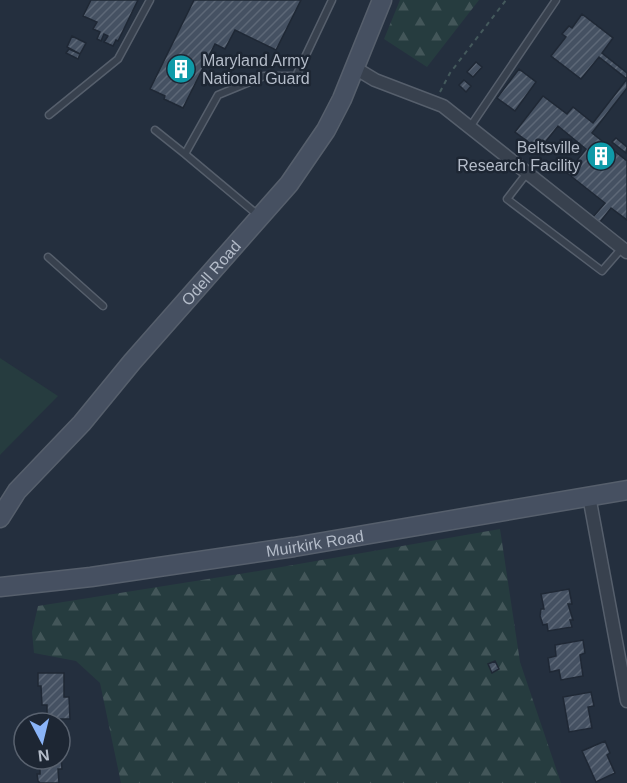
<svg xmlns="http://www.w3.org/2000/svg" width="627" height="783" viewBox="0 0 627 783" font-family="Arial,sans-serif">
<style>
.green{fill:#263c3f}
.forest{fill:url(#forest-firs)}
.building{fill:url(#building-hatch);stroke:#1f2835;stroke-width:1.5}
.lines{fill:none;stroke-linecap:round;stroke-linejoin:round}
.lane-casing{stroke:#565f6c;stroke-width:9}
.street-casing{stroke:#565f6c;stroke-width:15}
.secondary-casing{stroke:#565f6c;stroke-width:21}
.path{stroke:#44595c;stroke-width:2;stroke-dasharray:4.5 4.5;stroke-linecap:butt}
.lane{stroke:#38414e;stroke-width:6}
.street{stroke:#38414e;stroke-width:12}
.secondary{stroke:#465061;stroke-width:18}
.labels{text-anchor:middle;stroke-width:5;stroke-linejoin:round;paint-order:stroke}
.poi-label{font-size:16px;fill:#b4bcc9;stroke:#1d2633;text-anchor:start}
.street-label{font-size:16px;fill:#b4bcc9;stroke:#1d2633}
</style>
<defs>
<pattern id="forest-firs" width="22" height="20" patternUnits="userSpaceOnUse" patternTransform="scale(1.5)"><rect width="22" height="20" fill="#263c3f"/><path d="M5 1l3.5 6h-7zM16 11l3.5 6h-7z" fill="#435659"/></pattern>
<pattern id="building-hatch" width="6" height="6" patternUnits="userSpaceOnUse" patternTransform="scale(1.5)"><rect width="6" height="6" fill="#455162"/><path d="M-1 1l2-2M0 6l6-6M5 7l2-2" fill="none" stroke="#5d6877"/></pattern>
</defs>
<rect width="100%" height="100%" fill="#242f3e"/>
<path class="green" d="M0,358L58,396L0,455Z"/>
<path class="forest" d="M400,0H479L427,67L384,39Z
M500,529L520,662L561,783H121L100,683L76,661L34,653L32,632L38,606L252,572Z"/>
<path class="building" d="M91,0H138L118,41L116,40L113,46L104,42L108,36L104,34L101,41L97,39L100,32L93,29L97,22L83,16Z
M194,0H301L276,50L235,30L225,49L215,44L183,108L164,99L165,96L150,89Z
M582,14L613,38L602,53L627,73V79L599,57L581,79L551,56L566,37L562,34L569,26L572,28Z
M72,36L86,43L80,54L67,47Z
M69,49L80,54L78,59L66,53Z
M476,62L482,67L473,77L467,72Z
M519,69L536,82L515,111L497,98Z
M627,79V88L592,133L627,161V220L611,208L600,222L593,217L605,203L567,173L586,149L558,126L539,150L515,132L543,96L567,114L573,107L593,123Z
M464,80L471,86L466,92L459,85Z
M616,138L627,147L626,153L612,142Z
M569,589L572,604H568L573,620H570L572,627L548,631L547,624L543,625L540,616L541,609H544L541,594Z
M583,640L585,653L580,655L583,676L561,680L559,670L550,672L548,658L556,656L555,645Z
M495,661L499,669L492,673L488,664Z
M38,673H64V697H69L70,719H47V705H42L41,686H38Z
M591,692L594,706L588,707L592,728L569,732L563,697Z
M605,741L610,753L607,755L615,773L596,782L582,751Z
M60,744L62,769H58L59,783H40L38,781L37,774H40V765H45L44,759H60Z"/>
<g class="lines">
<g class="lane-casing">
<path id="lane" d="M49,115L118,59L150,0
M470,127L556,0
M155,130L185,154
M527,173L507,199L602,271L622,248
M259,216L185,154L218,95L264,76H296L332,0
M48,257L103,306"/>
</g>
<g class="street-casing">
<path id="street" d="M355,68L375,80L443,106L627,252
M589,496L627,701"/>
</g>
<g class="secondary-casing">
<g id="secondary">
<path id="s1" d="M0,518L17,491L82,423L132,362L289,184L326,130L342,99L382,0"/>
<path id="s2" d="M0,587L91,577L294,547L627,490"/>
</g>
</g>
<path class="path" d="M440,92L450,73L506,0"/>
<use href="#lane" class="lane"/>
<use href="#street" class="street"/>
<use href="#secondary" class="secondary"/>
</g>
<defs>
<g id="building-disc" transform="scale(1.5)"><circle r="9.5" fill="#0f9aa8" stroke="#1d2633"/><path d="M-4-6H4V6H1V3H-1V6H-4ZM-2.5-4.3h1.7v1.8h-1.7ZM.8-4.3h1.7v1.8H.8ZM-2.5-1h1.7V.8h-1.7ZM.8-1h1.7V.8H.8Z" fill="#fff"/></g>
</defs>
<g fill-rule="evenodd">
<use href="#building-disc" x="181" y="69"/>
<use href="#building-disc" x="601" y="156"/>
</g>
<g class="labels">
<g class="poi-label">
<text x="202" y="66">Maryland Army<tspan x="202" dy="18">National Guard</tspan></text>
<text x="580" y="153" text-anchor="end">Beltsville<tspan x="580" dy="18">Research Facility</tspan></text>
</g>
<g class="street-label">
<text dy="6" stroke="none"><textPath href="#s1" startOffset="324">Odell Road</textPath></text>
<text dy="6" stroke="none"><textPath href="#s2" startOffset="318">Muirkirk Road</textPath></text>
</g>
</g>
<g transform="translate(42 741) rotate(173)"><circle r="28" fill="#1d2633" stroke="#59626f" stroke-width="1.5"/>
<path d="M0-4.5L10 22L0 15L-10 22Z" fill="#8ab4f8"/>
<text y="-9" font-size="16" font-weight="bold" text-anchor="middle" fill="#b4bcc9">N</text>
</g>
</svg>
